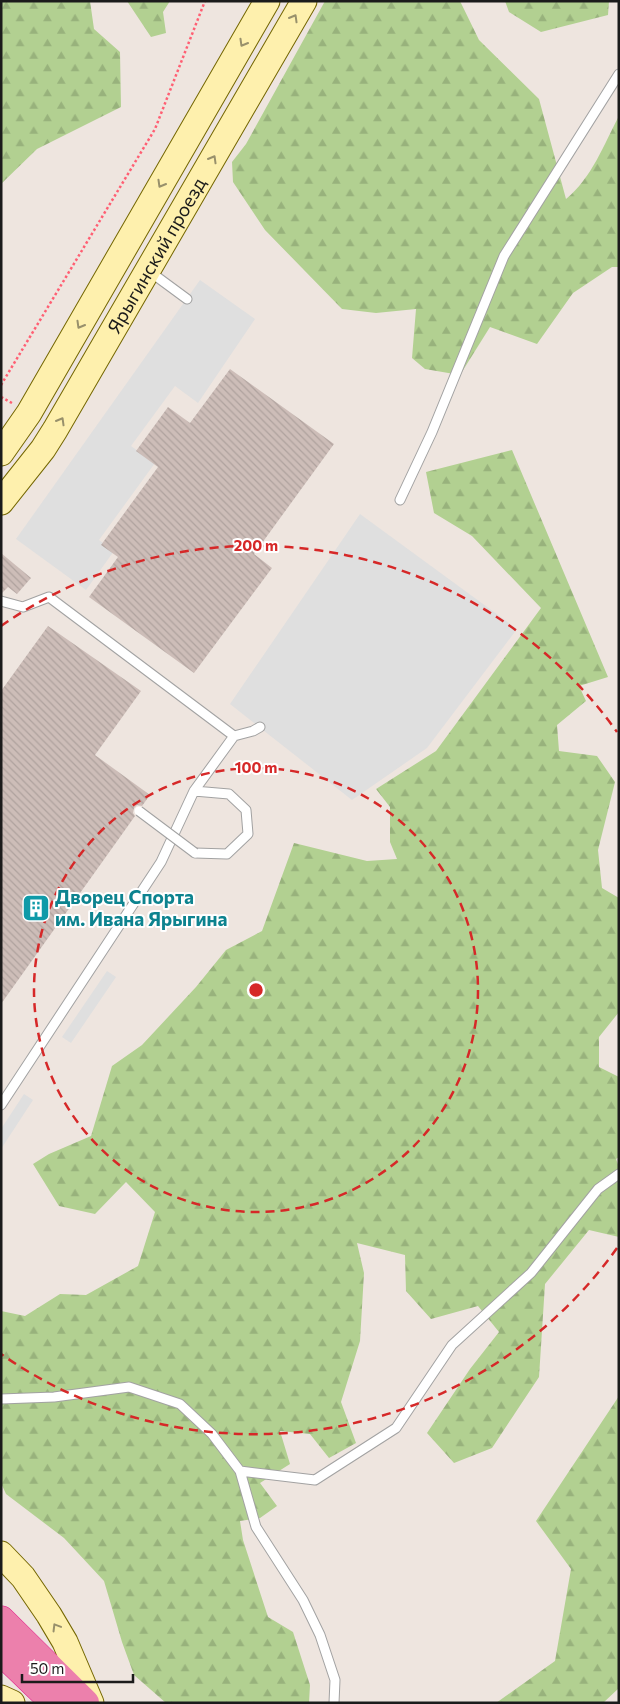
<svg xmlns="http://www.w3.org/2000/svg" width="620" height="1704" viewBox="0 0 620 1704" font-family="Commissioner,sans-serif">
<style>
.forest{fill:url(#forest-firs)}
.parking{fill:#dfdfdf}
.building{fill:url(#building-back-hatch)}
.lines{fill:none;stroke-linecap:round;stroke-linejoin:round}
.lane-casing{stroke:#a2a2a2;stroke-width:11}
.secondary-casing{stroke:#746600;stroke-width:27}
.highway-casing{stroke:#e1178a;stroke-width:29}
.path{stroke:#ff5f73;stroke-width:2.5;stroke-dasharray:2.5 2.5;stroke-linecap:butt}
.lane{stroke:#fff;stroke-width:9}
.secondary{stroke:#fef0ad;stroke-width:25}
.highway{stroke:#ec80ac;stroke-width:28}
.lane-bridge-casing{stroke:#a2a2a2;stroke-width:11;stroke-linecap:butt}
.lane-bridge{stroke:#fff;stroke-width:9}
.oneway{stroke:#98906b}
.ring{fill:none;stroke:#d62828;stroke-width:2.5;stroke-dasharray:9 6}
.labels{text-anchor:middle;stroke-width:4;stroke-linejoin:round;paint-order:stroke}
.street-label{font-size:19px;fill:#1b1b1b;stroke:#fff}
.culture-label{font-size:19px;font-weight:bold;fill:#0d838f;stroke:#fff;text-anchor:start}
.centre{fill:#d62828;stroke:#fff;stroke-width:2.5}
.ring-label{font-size:15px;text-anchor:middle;font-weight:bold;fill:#d62828;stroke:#fff;stroke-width:4;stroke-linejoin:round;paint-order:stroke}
</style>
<defs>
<pattern id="forest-firs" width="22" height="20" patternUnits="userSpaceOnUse" patternTransform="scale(1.25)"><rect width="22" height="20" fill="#b2d091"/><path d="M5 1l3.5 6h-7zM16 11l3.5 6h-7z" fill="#98b27c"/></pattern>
<pattern id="building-back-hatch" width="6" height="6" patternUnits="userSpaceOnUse" patternTransform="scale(1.25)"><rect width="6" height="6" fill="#cdbdb8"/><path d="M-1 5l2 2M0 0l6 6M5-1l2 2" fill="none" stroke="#afa29e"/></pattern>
</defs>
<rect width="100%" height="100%" fill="#eee5df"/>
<path class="forest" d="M1,1H90L94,29L120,52L121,107L37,149L1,184Z
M127,1H170L163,12L166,33L151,37Z
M325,1H460L479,40L539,99L566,199C592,178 604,144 619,116V267H612L573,293L537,344L490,327L460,375L425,369L412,358L416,309L376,313L342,309L265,230L233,182L232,162L246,144Z
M505,1H609L608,15L541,32L509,12Z
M512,450L608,677L579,686L586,701L557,725L559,751L597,756L615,782L598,850L602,888L619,898V1012L599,1037V1067L619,1077V1157L616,1159L619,1167V1237L589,1230L545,1284L539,1377L492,1448L454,1463L427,1433L470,1369L499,1332L478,1306L431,1319L406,1291L405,1255L357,1243L364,1273L360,1341L341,1402L356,1443L329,1458L310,1434L280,1431L290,1464L260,1483L277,1506L260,1518L240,1521L243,1540L268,1617L293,1632L310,1685L309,1703H166L134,1675L122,1642L104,1581L64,1538L6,1494L1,1483V1311L25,1316L60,1294L86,1295L138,1266L155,1212L126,1182L95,1214L59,1206L33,1164L49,1154L91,1136L112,1066L142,1045L196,987L226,950L262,931L294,843L367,861L397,859L390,842V807L376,789L436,751L541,608L472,536L434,513L426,472Z
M619,1396V1688L603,1703H496L555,1661L571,1569L536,1521Z"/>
<path class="parking" d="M200,280L255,319L198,403L175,386L131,446L155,463L99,540L114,551L86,590L16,539Z
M360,514L517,629L427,748L352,800L230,704Z
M107,971L116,977L71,1043L62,1037Z
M24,1094L33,1100L1,1149V1129Z"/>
<path class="building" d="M230,369L334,444L254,554L272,568L194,673L89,597L118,557L101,545L158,467L136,451L168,407L190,423Z
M1,553L31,578L17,594L8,587L1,594Z
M48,626L141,691L95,755L150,795L142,806L137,805L134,808L133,813L135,816L1,1004V691Z"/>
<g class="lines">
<g class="lane-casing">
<path id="lane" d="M149,271L187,299
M400,500L432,432L504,256L619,74
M1,601L23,607L49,597L234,736
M194,791L229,794L246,810L248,834L227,854L195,853
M1,1105L161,862L194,791L234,736L253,731L260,727
M1,1399L54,1397L129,1387L180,1404L212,1434L240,1471L256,1527L303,1600L320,1635L335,1680L334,1703
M240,1471L315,1480L396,1428L452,1345L531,1273L598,1189L619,1174"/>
</g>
<g class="secondary-casing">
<g id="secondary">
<path d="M1,453L29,413L267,1"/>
<path id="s1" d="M1,502L43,449L55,430L304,1"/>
<path d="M1,1554L23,1577L49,1615L65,1642L91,1703"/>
<path d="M1,1698L12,1703"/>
</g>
</g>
<g class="highway-casing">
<path id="highway" d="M1,1620L85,1703
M1,1651L55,1703"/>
</g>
<path class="path" d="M1,385L155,129L205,1
M1,397L12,403"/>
<use href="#lane" class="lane"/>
<use href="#secondary" class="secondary"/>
<use href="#highway" class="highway"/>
<g class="lane-bridge-casing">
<path id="lane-bridge" d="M139,811L195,853"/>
</g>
<use href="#lane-bridge" class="lane-bridge"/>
</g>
<defs><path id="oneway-chevron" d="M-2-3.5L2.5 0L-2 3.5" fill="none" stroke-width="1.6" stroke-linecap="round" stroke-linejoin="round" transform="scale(1.25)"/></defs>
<g class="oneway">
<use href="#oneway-chevron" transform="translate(294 18) rotate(-60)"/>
<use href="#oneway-chevron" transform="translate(243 43) rotate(120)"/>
<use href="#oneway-chevron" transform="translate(213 159) rotate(-60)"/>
<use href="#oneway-chevron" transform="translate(161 184) rotate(120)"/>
<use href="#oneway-chevron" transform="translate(80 325) rotate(120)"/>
<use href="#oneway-chevron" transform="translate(61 421) rotate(-60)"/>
<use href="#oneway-chevron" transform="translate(56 1627) rotate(-121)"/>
</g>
<g class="ring">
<circle cx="256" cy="990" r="222"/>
<path d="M617 1248A444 444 0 0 1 1 1354M1 626A444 444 0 0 1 617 732"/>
</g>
<defs>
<g id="building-square" transform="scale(1.4375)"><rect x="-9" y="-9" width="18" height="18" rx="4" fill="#0f9aa8" stroke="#fff"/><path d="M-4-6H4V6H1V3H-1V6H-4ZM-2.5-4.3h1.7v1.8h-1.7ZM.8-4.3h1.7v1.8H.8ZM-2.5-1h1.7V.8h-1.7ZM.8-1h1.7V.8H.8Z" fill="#fff"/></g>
</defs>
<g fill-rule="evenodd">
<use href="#building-square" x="36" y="908"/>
</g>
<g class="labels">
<g class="street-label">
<text dy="7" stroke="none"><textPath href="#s1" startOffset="292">Ярыгинский проезд</textPath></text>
</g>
<g class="culture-label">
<text x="55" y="904">Дворец Спорта<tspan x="55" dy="22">им. Ивана Ярыгина</tspan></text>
</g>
</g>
<circle cx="256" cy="990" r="8" class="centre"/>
<g class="ring-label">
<text x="256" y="551">200 m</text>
<text x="256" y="773">100 m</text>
</g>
<rect width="620" height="1704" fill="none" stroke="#1b1b1b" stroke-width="5"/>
<path d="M22 1674v8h111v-8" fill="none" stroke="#1b1b1b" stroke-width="2.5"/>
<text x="30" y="1674" font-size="15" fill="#1b1b1b" stroke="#ffffff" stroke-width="4" paint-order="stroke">50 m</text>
</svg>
